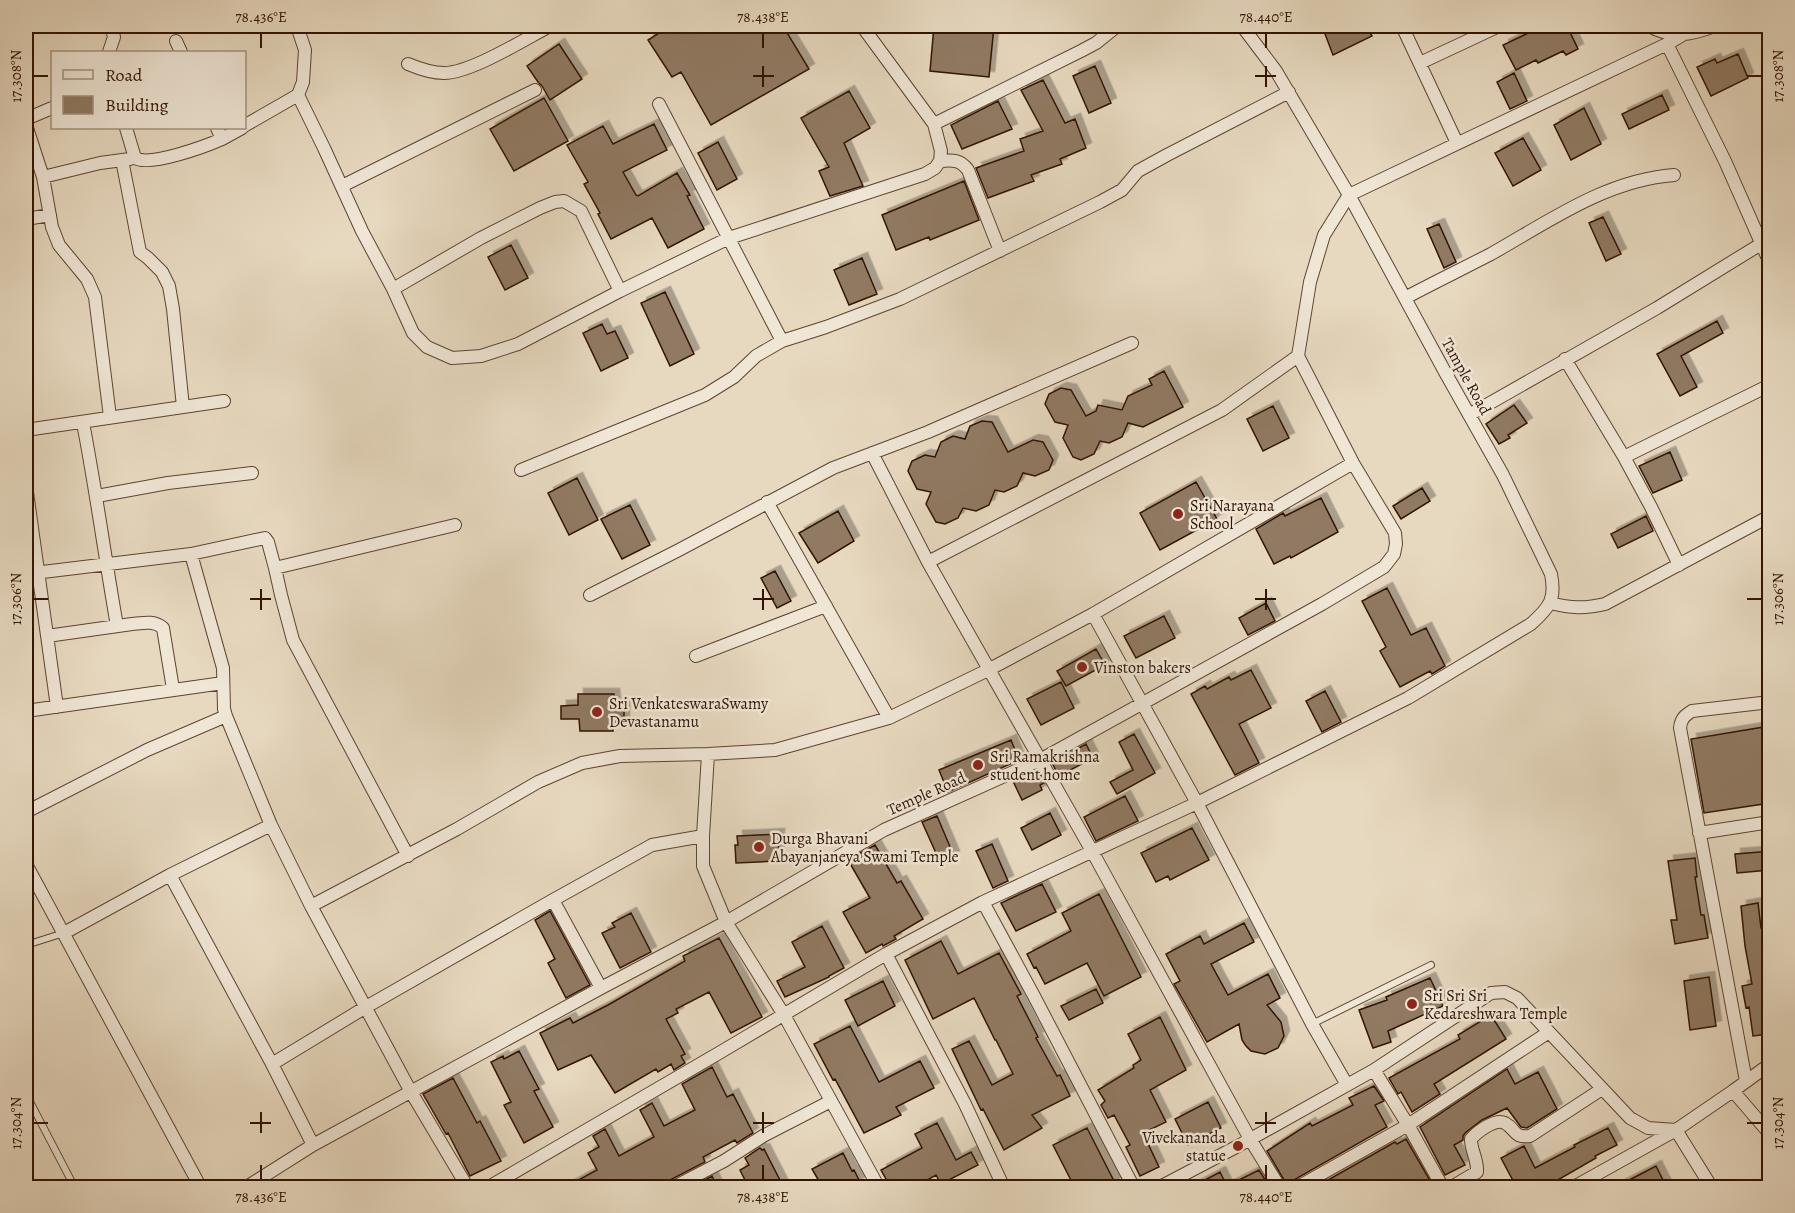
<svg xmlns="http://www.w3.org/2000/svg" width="1795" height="1213" viewBox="0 0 1795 1213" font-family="Alegreya,serif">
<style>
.building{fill:#907a64;stroke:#311300;stroke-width:1.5;filter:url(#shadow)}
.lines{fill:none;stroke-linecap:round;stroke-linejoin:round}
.lane-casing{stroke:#5e4430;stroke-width:8}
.street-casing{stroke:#5e4430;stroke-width:14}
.lane{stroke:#efe6d6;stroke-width:6}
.street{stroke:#efe6d6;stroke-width:12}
.ticks{fill:none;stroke:#311300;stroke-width:2}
.poi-dot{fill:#8f2418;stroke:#efe6d6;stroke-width:2}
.labels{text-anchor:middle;stroke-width:5;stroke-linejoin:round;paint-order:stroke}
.street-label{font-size:16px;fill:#311300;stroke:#efe6d6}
.poi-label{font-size:16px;fill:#311300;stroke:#efe6d6;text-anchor:start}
.neatline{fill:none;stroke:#311300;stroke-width:2}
.ticks-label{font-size:15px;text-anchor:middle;fill:#311300}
</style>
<defs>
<filter id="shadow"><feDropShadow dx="5.5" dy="-5.5" stdDeviation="0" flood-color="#0004"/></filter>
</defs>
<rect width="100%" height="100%" fill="#e7d9c0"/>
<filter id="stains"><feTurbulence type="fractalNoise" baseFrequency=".00333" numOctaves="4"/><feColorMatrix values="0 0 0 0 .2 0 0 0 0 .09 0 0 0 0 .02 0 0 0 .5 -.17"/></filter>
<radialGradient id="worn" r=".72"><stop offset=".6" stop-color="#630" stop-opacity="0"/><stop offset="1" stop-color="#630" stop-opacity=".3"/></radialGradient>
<path class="building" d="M670,26H783L809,69L711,125L681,72L672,77L648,40Z
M934,26H994L989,77L930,71Z
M1322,26H1366L1372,36L1333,55Z
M1543,26H1548L1551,30L1560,26H1567L1578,49L1566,55L1563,51L1538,63L1536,60L1516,70L1503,45Z
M559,44L582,79L550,100L542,86L538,82L527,66Z
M1738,54L1748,78L1711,96L1697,67L1715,59L1717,63Z
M1095,66L1111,103L1089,113L1073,76Z
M1514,73L1527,101L1510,109L1497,82Z
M1043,80L1065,123L1075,119L1086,148L1060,159L1062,164L1031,175L1034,181L988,198L976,168L1024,151L1020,139L1043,131L1021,90Z
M849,91L870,128L844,143L863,186L830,196L819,171L829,167L801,118Z
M1662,95L1669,110L1629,129L1622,114Z
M544,98L568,141L514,171L490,129Z
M998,101L1012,129L962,149L951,125Z
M1584,108L1601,144L1571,160L1554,125Z
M654,124L667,150L623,172L636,195L638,196L677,173L690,195L687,196L704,229L668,248L652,218L611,239L598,214L600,213L584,184L588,182L567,145L603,126L613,144Z
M1523,138L1541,170L1513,186L1495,153Z
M718,142L737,179L717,190L698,153Z
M964,181L979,220L930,240L929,237L896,250L882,215Z
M1603,217L1621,254L1606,261L1589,223Z
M1439,224L1456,262L1444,268L1427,229Z
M511,245L528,278L505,290L488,257Z
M862,258L877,294L849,305L834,270Z
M665,292L694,354L670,366L641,303Z
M1717,321L1723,333L1681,356L1697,387L1680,396L1657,354Z
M602,324L607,334L615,331L628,358L601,371L583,333Z
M1164,371L1183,407L1143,427L1128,423L1122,437L1109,443L1100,441L1094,454L1081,460L1073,457L1063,438L1068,425L1055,422L1045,404L1049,394L1061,388L1071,390L1086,416L1096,411L1098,405L1122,410L1128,396L1152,385L1149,379Z
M1514,405L1527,423L1508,435L1510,438L1499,444L1486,424Z
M1273,406L1289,438L1263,451L1247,419Z
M982,421L992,422L1008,452L1033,440L1043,442L1053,460L1049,470L1035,476L1023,473L1017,486L1004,492L995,490L989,505L976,511L963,508L958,518L945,524L936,522L926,504L931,492L917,489L908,471L912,461L925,455L935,457L941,442L953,436L965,439L970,426Z
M1670,452L1682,480L1653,493L1639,466Z
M577,478L598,520L569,535L548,493Z
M1196,482L1217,519L1160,550L1140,513Z
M1422,488L1430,501L1401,519L1393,506Z
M1321,498L1338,532L1291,558L1290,556L1274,564L1256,529L1283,513L1285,516Z
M630,505L650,545L622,559L601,519Z
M838,511L854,541L818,563L799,533Z
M1646,516L1653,531L1618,548L1611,534Z
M775,571L791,601L777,608L761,578Z
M1387,588L1411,635L1426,628L1445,666L1432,674L1430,671L1400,687L1380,651L1386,647L1362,601Z
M1266,603L1275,621L1248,635L1239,618Z
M1164,616L1175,638L1136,658L1124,636Z
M1096,649L1105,665L1066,686L1057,671Z
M1251,670L1271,708L1239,724L1259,763L1235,775L1191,694L1205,686L1207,689L1229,677L1231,680Z
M1061,682L1074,708L1041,725L1027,699Z
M1325,691L1341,722L1322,732L1306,701Z
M578,694H614L615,704H624V722H613V731H580L579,719H561V706L578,705Z
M1770,726V803L1704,813L1691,739Z
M1134,734L1155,773L1117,794L1110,782L1133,770L1119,742Z
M1011,740L1019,760L948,792L939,770Z
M1086,744L1093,758L1059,776L1052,763Z
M1037,770L1044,783L1040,785L1042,790L1022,800L1013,781Z
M1125,796L1138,821L1096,841L1084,817Z
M1050,813L1061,835L1032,850L1021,828Z
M937,816L954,856L940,862L922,822Z
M1192,828L1209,860L1170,880L1168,876L1156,882L1141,853Z
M779,834L778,861L736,863L735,845H738L737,836Z
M992,844L1008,881L993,888L976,851Z
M875,845L897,883L901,881L923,919L894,936L896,939L883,946L882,944L866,953L843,912L870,898L848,860Z
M1760,852H1770V870L1737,873L1735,854Z
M1695,858L1697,877H1695L1701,915H1704L1708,938L1675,944L1671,920H1677L1668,861Z
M1042,884L1056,912L1016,931L1001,903Z
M1099,894L1141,977L1104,996L1087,963L1045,984L1036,967L1034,968L1027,954L1071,931L1062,913Z
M1758,903L1761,928H1763L1770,978V1034L1753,1036L1749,1007L1746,1008L1742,986L1752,984L1745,946L1741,906Z
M550,911L590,985L566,998L548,963L555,959L535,920Z
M631,913L651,952L620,968L602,933L615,927L612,923Z
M1244,923L1254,942L1211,964L1228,995L1268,974L1280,998L1267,1005L1281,1022L1284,1036L1278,1048L1265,1054L1251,1051L1246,1046L1242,1040L1239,1024L1207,1042L1174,984L1180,981L1166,954L1200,936L1204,944Z
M822,926L844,968L829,976V977L785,997L777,981L805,967L792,942Z
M719,938L762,1017L731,1033L709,992L676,1009L678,1013L666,1019L685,1054L681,1056L685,1063L674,1070L671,1064L658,1072L656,1069L615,1093L591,1055L558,1070L540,1033L570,1018L573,1023L608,1005L685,961L683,956Z
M941,941L958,974L999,953L1021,994L1017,996L1038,1037L1036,1038L1057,1076L1060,1075L1070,1096L1032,1115L1042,1128L1004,1150L983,1109L981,1110L952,1049L969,1041L992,1085L1013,1074L996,1040H995L974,998L933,1019L905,960Z
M1709,977L1716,1026L1690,1030L1684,981Z
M1430,978L1443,1006L1388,1031L1391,1042L1373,1048L1359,1010L1387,1000L1386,997Z
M883,981L895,1006L858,1026L845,1000Z
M1096,989L1103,1003L1069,1020L1061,1006Z
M1491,1015L1506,1039L1434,1084L1440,1094L1412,1112L1401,1092L1398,1094L1389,1078L1460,1039L1458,1035Z
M1160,1017L1186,1070L1150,1090L1166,1122L1143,1133L1159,1167L1140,1176L1126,1147L1130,1145L1114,1115L1108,1118L1101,1105L1105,1101L1098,1090L1134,1068L1133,1065L1141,1060L1128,1034Z
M850,1026L879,1082L920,1061L934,1088L896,1107L901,1115L864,1133L835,1079L833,1080L814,1044Z
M519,1051L539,1089L534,1091L553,1127L524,1143L504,1105L511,1102L491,1062L503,1056L504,1059Z
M712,1067L727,1097L733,1094L753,1133L737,1143L735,1140L703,1157L705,1162L668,1181L664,1188H564L597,1170L588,1153L599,1147L593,1136L605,1129L619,1156L654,1137L640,1110L652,1103L664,1126L695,1110L682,1084Z
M1507,1069L1515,1084L1538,1072L1557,1109L1527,1128L1521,1127L1507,1108L1482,1120L1465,1133L1463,1136V1140L1454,1145L1465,1165L1445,1175L1420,1127Z
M453,1078L477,1123L480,1121L501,1161L470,1176L448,1133L446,1134L423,1094Z
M1374,1086L1384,1101L1375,1105L1387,1127L1292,1181L1288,1187L1267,1151L1310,1123L1312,1126L1353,1105L1349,1098Z
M1208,1102L1221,1128L1188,1145L1175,1119Z
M937,1123L956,1160L971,1152L978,1165L941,1184L936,1175L913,1188H891L881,1170L922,1148L915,1134Z
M1087,1128L1115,1183L1106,1188H1075L1053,1145Z
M1608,1128L1617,1145L1595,1156L1596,1158L1544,1188H1517L1501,1158L1524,1146L1535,1168L1575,1147L1574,1145Z
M1406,1139L1432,1184L1426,1188H1314L1395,1142L1397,1144Z
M760,1148L762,1150L764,1149L784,1188H749L740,1170L749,1165L745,1158Z
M843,1153L852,1171L854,1170L860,1182L848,1188H823L812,1169Z
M1656,1166L1667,1188H1614Z
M1259,1170L1270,1188H1190L1220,1172L1227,1186Z
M712,1176L718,1188H691Z"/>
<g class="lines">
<g class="lane-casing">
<path id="lane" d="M26,945L64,933
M1312,1024L1431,965
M26,1094L75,1188"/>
</g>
<g class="street-casing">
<path id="street" d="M1402,26L1457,143
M1649,26C1673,39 1690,35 1715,26
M176,41L181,52
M1667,44L1725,161L1770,263
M109,52L114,37L111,26
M1420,63L1499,26
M408,64C420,69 431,73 444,73C471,73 525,39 550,26
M298,95L324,148L362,231L393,289L413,333L427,347L452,358L481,356L518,344L620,291L729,238L925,174L935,168L940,161L941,151L934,124L862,26
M659,104L782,341L826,327L900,299L1100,202L1122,190L1138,171L1167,155L1289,92
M26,119L52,108
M934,124L1081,51L1096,43L1117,26
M26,125L43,177L52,227L59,245L87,279L95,297L110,417
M244,126L298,95L303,82L305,50L297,26
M126,128L135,158C150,167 206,146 222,139L217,128
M222,139L242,128
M122,160L140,252L148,258L162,272L169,286L173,309L183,407
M940,161C952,160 960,159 968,170L1000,251
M43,177L100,163L130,159
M342,186L535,90
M26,219L50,215
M393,289L481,238L540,208L555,202L564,201L581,211L620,291
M1405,298C1433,283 1462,269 1491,254C1548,222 1606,180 1674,175
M1565,359L1624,457L1651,507L1679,565
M1469,415L1657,308L1761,244
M83,423C96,490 105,558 117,626
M26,430L224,401
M872,453L928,562
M1624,457L1770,385
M521,470L705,395L734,377L756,356L782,341
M26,485L57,707
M97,496L168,483L252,473
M767,502L889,718
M191,554L223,668L224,709L226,716L271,825L311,906L411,1092L468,1188
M275,568L455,525
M26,574L191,554L265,538L268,542L275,568L281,595L293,640L408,856
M590,595L677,551L833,468L928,432L1132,343
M1550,603C1571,608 1584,609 1605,604L1770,516
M1093,614L1197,803L1312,1024L1347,1085
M47,636L132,624C143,623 154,620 163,628L173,689
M696,656L826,606
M26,711L223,683
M26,812L147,750L226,716
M1699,833L1770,822
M703,836L708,754
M26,864L201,1188
M170,875L272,1064
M553,900L652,845L703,836V866L726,922L784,1015L879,1188
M983,902L1034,996L1134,1188
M311,906L457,829L538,782L582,763L620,756L708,754L775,750L889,718L988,670L1093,614L1353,463
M64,933L170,875L271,825
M886,954L965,1104L1004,1188
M1374,1070L1408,1125L1443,1188
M1746,1081L1680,728C1681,719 1684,716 1692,711L1770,702
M1733,1091L1770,1134
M313,1145L272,1064L366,1007L553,900L601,988
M245,1188L313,1145L601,988L726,922L884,830L1040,760L1322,604L1384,567L1394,554L1396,544L1395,533L1353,463L1298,356
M487,1188L719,1053L886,954L983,902L1197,803L1408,698L1531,624C1550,607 1556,599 1551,574L1503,475L1445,372L1349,195L1276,71L1242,26
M672,1188L724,1161L763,1136L831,1101
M1158,1188L1238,1146L1374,1070L1491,993L1505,992L1517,998L1630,1118L1648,1128L1676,1130L1712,1188
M1280,1188L1250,1139L1092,851L928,562L1222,410L1298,356L1310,282L1324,235L1349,195L1667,44L1681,36
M1296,1188L1408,1125L1549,1032
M1450,1188L1477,1172C1478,1160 1471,1151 1471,1139C1477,1132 1495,1118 1505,1123C1517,1130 1513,1138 1530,1136L1602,1089
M1572,1188L1676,1130L1733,1091L1770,1064"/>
</g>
<use href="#lane" class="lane"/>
<use href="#street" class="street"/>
</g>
<path class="ticks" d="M261,33V48M763,33V48M1266,33V48M763,66V87M1266,66V87M33,76H48M753,76H774M1255,76H1276M1747,76H1762M261,589V610M763,589V610M1266,589V610M33,599H48M250,599H271M753,599H774M1255,599H1276M1747,599H1762M261,1112V1133M763,1112V1133M1266,1112V1133M33,1123H48M250,1123H271M753,1123H774M1255,1123H1276M1747,1123H1762M261,1165V1180M763,1165V1180M1266,1165V1180"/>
<g class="poi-dot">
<circle cx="1178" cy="514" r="6"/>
<circle cx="1082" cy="667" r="6"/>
<circle cx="597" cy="712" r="6"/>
<circle cx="978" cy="765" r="6"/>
<circle cx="759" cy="847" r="6"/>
<circle cx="1412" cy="1004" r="6"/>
<circle cx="1238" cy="1146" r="6"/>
</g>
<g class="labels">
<g class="street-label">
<text transform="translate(1467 376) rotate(61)" y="6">Tample Road</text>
<text transform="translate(926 793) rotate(-24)" y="6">Temple Road</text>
</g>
<g class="poi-label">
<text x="1190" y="511">Sri Narayana<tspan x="1190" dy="18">School</tspan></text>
<text x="1094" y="673">Vinston bakers</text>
<text x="609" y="709">Sri VenkateswaraSwamy<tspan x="609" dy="18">Devastanamu</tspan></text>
<text x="990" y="762">Sri Ramakrishna<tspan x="990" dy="18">student home</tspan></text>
<text x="771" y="844">Durga Bhavani<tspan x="771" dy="18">Abayanjaneya Swami Temple</tspan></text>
<text x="1424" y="1001">Sri Sri Sri<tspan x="1424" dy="18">Kedareshwara Temple</tspan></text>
<text x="1226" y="1143" text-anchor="end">Vivekananda<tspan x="1226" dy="18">statue</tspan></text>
</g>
</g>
<rect width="1795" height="1213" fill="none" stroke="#e7d9c0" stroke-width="66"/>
<rect x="51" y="51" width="195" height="78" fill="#efe6d6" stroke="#a39280" stroke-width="1.5"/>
<rect x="63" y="70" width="30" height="9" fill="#efe6d6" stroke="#a39280" stroke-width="1.5"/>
<text x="105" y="81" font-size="18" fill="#311300">Road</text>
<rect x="63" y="96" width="30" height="18" fill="#907a64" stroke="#a39280" stroke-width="1.5"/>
<text x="105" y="111" font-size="18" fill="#311300">Building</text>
<rect x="33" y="33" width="1729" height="1147" class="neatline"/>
<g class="ticks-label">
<text x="261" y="22">78.436°E</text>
<text x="763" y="22">78.438°E</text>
<text x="1266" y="22">78.440°E</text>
<text transform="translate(16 76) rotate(-90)" y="5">17.308°N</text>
<text transform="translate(1778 76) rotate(-90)" y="5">17.308°N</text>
<text transform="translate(16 599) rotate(-90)" y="5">17.306°N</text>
<text transform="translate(1778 599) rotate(-90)" y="5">17.306°N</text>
<text transform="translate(16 1123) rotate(-90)" y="5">17.304°N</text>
<text transform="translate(1778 1123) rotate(-90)" y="5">17.304°N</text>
<text x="261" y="1202">78.436°E</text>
<text x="763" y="1202">78.438°E</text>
<text x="1266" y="1202">78.440°E</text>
</g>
<rect width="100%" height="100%" filter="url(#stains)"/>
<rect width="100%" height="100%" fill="url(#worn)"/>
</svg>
